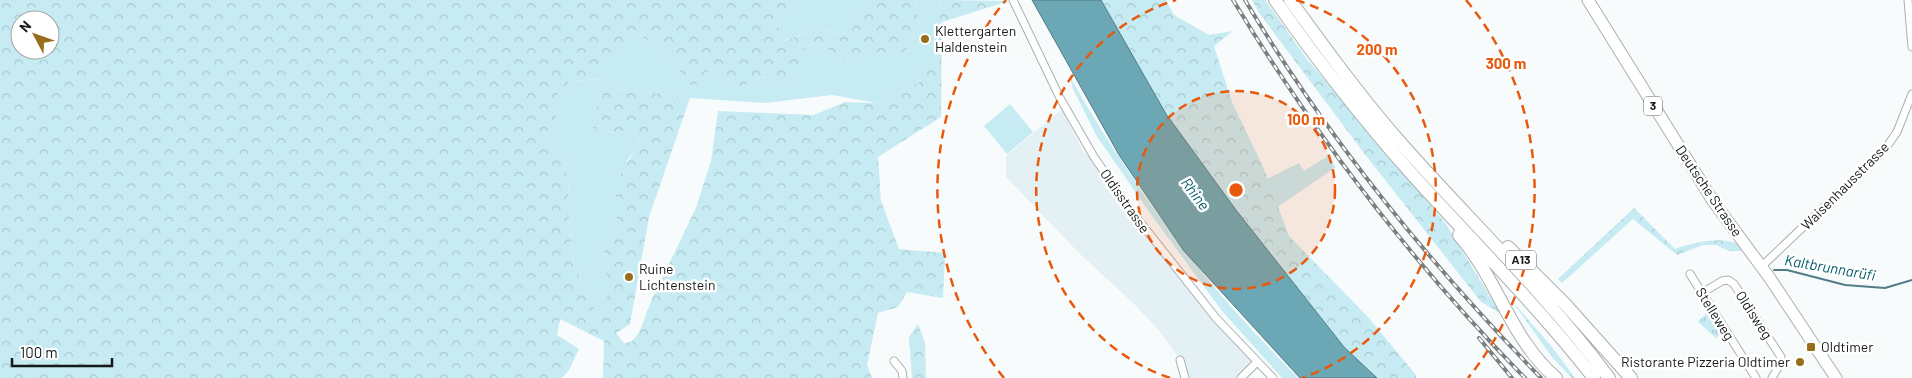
<svg xmlns="http://www.w3.org/2000/svg" width="1912" height="378" viewBox="0 0 1912 378" font-family="Barlow,sans-serif">
<style>
.built{fill:#e4f1f4}
.green{fill:#c6ebf3}
.forest{fill:url(#forest-crowns);fill-rule:evenodd}
.park{fill:url(#park-tufts)}
.water{fill:#6ba7b4;stroke:#527c86}
.lines{fill:none;stroke-linecap:round;stroke-linejoin:round}
.stream{stroke:#527c86;stroke-width:2}
.minor-casing{stroke:#acafb0;stroke-width:9}
.primary-casing{stroke:#acafb0;stroke-width:13}
.motorway-casing{stroke:#acafb0;stroke-width:14}
.minor{stroke:#fff;stroke-width:7}
.primary{stroke:#fff;stroke-width:11}
.motorway{stroke:#fff;stroke-width:12}
.rail-casing{stroke:#7c7f80;stroke-width:4}
.rail{stroke:#fff;stroke-width:2;stroke-dasharray:5.5;stroke-linecap:butt}
.ring{fill:none;stroke:#e8590c;stroke-width:2.5;stroke-dasharray:9 6}
.poi-dot{fill:#986d1b;stroke:#fff;stroke-width:2}
.labels{text-anchor:middle;stroke-width:5;stroke-linejoin:round;paint-order:stroke}
.shield{fill:#fff;stroke:#5d5e5e;stroke-width:1}
.shield-label{font-size:12px;font-weight:bold;fill:#171919}
.poi-label{font-size:14px;fill:#171919;stroke:#fff;text-anchor:start}
.street-label{font-size:14px;fill:#171919;stroke:#fff}
.water-label{font-size:15px;font-style:italic;fill:#045d6b;stroke:#fff}
.centre{fill:#e8590c;stroke:#fff;stroke-width:2.5}
.ring-label{font-size:15px;text-anchor:middle;font-weight:bold;fill:#e8590c;stroke:#fff;stroke-width:5;stroke-linejoin:round;paint-order:stroke}
</style>
<defs>
<pattern id="forest-crowns" width="20" height="18" patternUnits="userSpaceOnUse" patternTransform="scale(1.25)"><rect width="20" height="18" fill="#c6ebf3"/><path d="M2 6a3 3 0 1 1 6 0M12 15a3 3 0 1 1 6 0" fill="none" stroke="#a9c9d0"/></pattern>
<pattern id="park-tufts" width="24" height="20" patternUnits="userSpaceOnUse" patternTransform="scale(1.25)"><rect width="24" height="20" fill="#c6ebf3"/><path d="M3 7l-1-3M5 7V3M7 7l1-3M15 17l-1-3M17 17v-4M19 17l1-3" fill="none" stroke="#a9c9d0"/></pattern>
</defs>
<rect width="100%" height="100%" fill="#f7fbfc"/>
<path class="built" d="M1062,109L1083,152L1092,157L1253,362L1236,378H1184L1180,360L1162,334L1135,305L1078,252L1006,177V156Z"/>
<path class="green" d="M793,0H875V10L861,13L849,34L814,30L783,41L777,24L789,9Z
M916,0H941L936,57L920,82L877,103L832,95L765,103L690,98L607,87L592,116L607,133L630,131L639,139L640,146L628,159L616,196L618,221L614,236L604,247L607,281V307L603,311L596,312L573,263L568,202L569,184L564,163L546,135L556,118V96L570,81L602,79L601,62L634,31L665,52L693,87L710,69L741,87L761,76L785,83L799,53L816,42L844,60L863,52H905L919,25Z
M1070,77C1110,147 1155,214 1205,276C1234,312 1266,345 1298,378H1282L1222,311L1150,213L1096,135L1073,89Z
M1010,104L1033,132L1007,154L984,126Z
M1328,156L1336,167L1276,208L1261,182L1299,163L1304,171Z"/>
<path class="forest" d="M0,0H793L789,9L777,24L784,41L814,30L849,34L861,13L875,9V0H916L919,25L905,52H864L844,60L816,42L799,53L804,66L785,83L761,76L741,87L710,69L693,88L665,52L634,31L602,62V79L570,81L556,96V118L546,135L564,163L569,184L568,202L573,263L596,312L603,311L607,307V281L604,247C626,222 613,221 616,195C618,176 627,160 640,146L639,139L630,131L607,133L592,127V116L607,87L690,98L649,217L630,324L616,333L624,343L631,342L639,333L652,299L696,208L711,161L718,111L814,115L845,102L877,103L920,82L936,56L941,0L1009,1L942,22L941,117L878,157L881,201L899,249L945,253L943,298L907,292L898,307L878,313L867,365L872,378H603L604,341L560,319L557,335L579,349L569,370L562,378H0ZM20,20H50V50H20Z
M1101,0H1166L1174,15L1209,35L1233,31L1214,46L1232,102L1264,169L1289,236L1368,317L1416,375V378H1377L1344,347L1236,210L1166,114Z
M1252,0H1265L1307,59L1446,224L1500,313L1481,302L1367,157L1259,13Z
M1634,208L1675,249C1692,243 1733,232 1745,251H1729L1716,245H1703L1677,255L1633,219L1562,283L1558,279Z
M1512,301L1552,347L1575,378H1572L1552,357Z
M918,324L925,343L926,378H912L909,337Z"/>
<path class="park" d="M1708,311L1722,332L1716,338L1698,322Z"/>
<path class="water" d="M1032,0H1101L1166,114L1236,210L1344,347L1377,378H1300L1184,251L1119,155Z"/>
<g class="lines">
<path class="stream" d="M1774,270H1787L1845,285L1885,288L1912,280"/>
<g class="minor-casing">
<path id="minor" d="M1013,0L1060,98L1094,157L1133,213L1216,318L1273,378
M1908,0L1912,47
M1761,267L1885,149L1897,132L1912,94
M1690,274L1756,378
M1702,293L1722,281L1728,280L1734,284L1781,357L1780,364L1772,378
M1180,360L1185,378
M894,361L902,371L903,378
M1241,378L1257,362"/>
</g>
<g class="primary-casing">
<path id="primary" d="M1588,0L1713,201L1769,277L1836,378"/>
</g>
<g class="motorway-casing">
<path id="motorway" d="M1275,0C1317,60 1362,118 1410,172C1472,241 1537,305 1594,378
M1290,0C1327,51 1364,102 1406,149C1474,225 1548,296 1609,378
M1459,235C1498,279 1509,337 1556,378
M1508,247L1565,304L1631,378"/>
</g>
<use href="#minor" class="minor"/>
<use href="#primary" class="primary"/>
<use href="#motorway" class="motorway"/>
<g class="rail-casing">
<path id="rail" d="M1233,0C1316,137 1413,264 1525,378
M1245,0C1327,138 1429,263 1541,378
M1479,338L1512,378"/>
</g>
<use href="#rail" class="rail"/>
</g>
<circle cx="1236" cy="190" r="99" fill="#e8590c" fill-opacity=".12"/>
<g class="ring">
<circle cx="1236" cy="190" r="99"/>
<path d="M1170 378A199 199 0 0 1 1176 0M1296 0A199 199 0 0 1 1302 378"/>
<path d="M1004 378A298 298 0 0 1 1006 0M1466 0A298 298 0 0 1 1468 378"/>
</g>
<g class="poi-dot">
<circle cx="925" cy="39" r="5"/>
<circle cx="629" cy="277" r="5"/>
<rect x="1806" y="342" width="10" height="10" rx="2.5"/>
<circle cx="1800" cy="362" r="5"/>
</g>
<g class="labels">
<g class="shield">
<rect x="1644" y="96.5" width="18" height="19" rx="4"/>
<rect x="1506" y="250.5" width="30" height="19" rx="4"/>
</g>
<g class="shield-label">
<text x="1653" y="110">3</text>
<text x="1521" y="264">A13</text>
</g>
<g class="poi-label">
<text x="935" y="36">Klettergarten<tspan x="935" dy="16">Haldenstein</tspan></text>
<text x="639" y="274">Ruine<tspan x="639" dy="16">Lichtenstein</tspan></text>
<text x="1821" y="352">Oldtimer</text>
<text x="1790" y="367" text-anchor="end">Ristorante Pizzeria Oldtimer</text>
</g>
<g class="street-label">
<text transform="translate(1845 186) rotate(-45)" y="5">Waisenhausstrasse</text>
<text transform="translate(1709 191) rotate(56)" y="5">Deutsche Strasse</text>
<text transform="translate(1125 201) rotate(55)" y="5">Oldisstrasse</text>
<text transform="translate(1715 314) rotate(58)" y="5">Stelleweg</text>
<text transform="translate(1754 315) rotate(57)" y="5">Oldisweg</text>
</g>
<g class="water-label">
<text transform="translate(1195 194) rotate(53)" y="5">Rhine</text>
<text transform="translate(1830 268) rotate(10)" y="5">Kaltbrunnarüfi</text>
</g>
</g>
<circle cx="1236" cy="190" r="8" class="centre"/>
<g class="ring-label">
<text x="1377" y="55">200 m</text>
<text x="1506" y="69">300 m</text>
<text x="1306" y="125">100 m</text>
</g>
<g transform="translate(35 35) rotate(311)"><circle r="24" fill="#ffffff" stroke="#a2a3a3"/>
<path d="M0-4L9 19L0 12L-9 19Z" fill="#986d1b"/>
<text y="-8" font-size="14" font-weight="bold" text-anchor="middle" fill="#171919">N</text>
</g>
<path d="M12 358v8h100v-8" fill="none" stroke="#171919" stroke-width="2.5"/>
<text x="20" y="358" font-size="15" fill="#171919" stroke="#ffffff" stroke-width="4" paint-order="stroke">100 m</text>
</svg>
